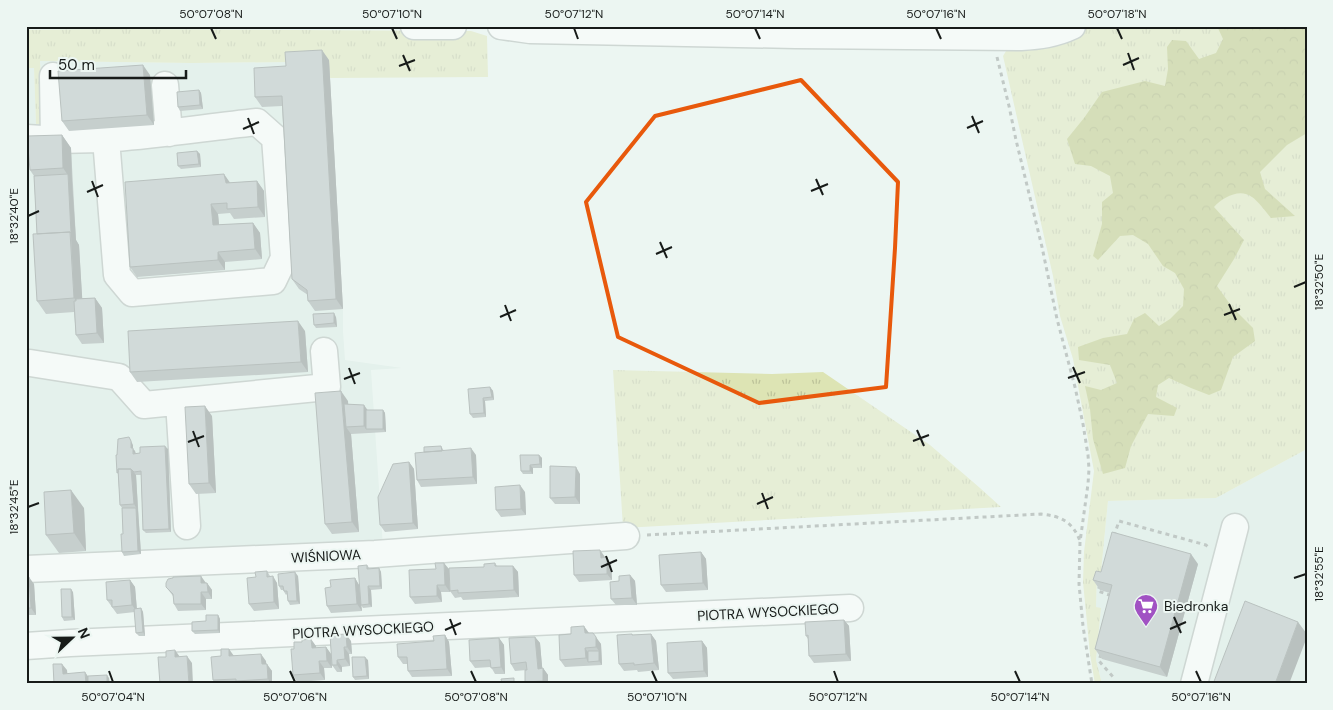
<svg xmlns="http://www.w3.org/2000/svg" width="1333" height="710" viewBox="0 0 1333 710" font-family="'DM Sans',sans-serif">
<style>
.built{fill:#d9ebe4}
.grass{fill:url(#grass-tufts)}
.forest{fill:url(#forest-crowns)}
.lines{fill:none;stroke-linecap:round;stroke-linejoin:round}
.minor-casing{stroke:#a9b1ae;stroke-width:29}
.path{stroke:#8c9390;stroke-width:3;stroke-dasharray:4 4;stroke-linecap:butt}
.minor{stroke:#fff;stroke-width:26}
.wall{fill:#979fa0}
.shaded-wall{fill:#7b8282}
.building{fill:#b0b9ba;stroke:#7b8282}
.marked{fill:none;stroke:#e8590c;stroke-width:4;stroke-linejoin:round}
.ticks{fill:none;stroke:#171b19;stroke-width:2}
.labels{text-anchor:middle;stroke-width:4;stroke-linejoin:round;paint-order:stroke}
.street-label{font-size:14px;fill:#171b19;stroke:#ecf6f2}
.poi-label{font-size:14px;fill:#171b19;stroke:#ecf6f2;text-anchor:start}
.neatline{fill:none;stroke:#171b19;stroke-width:2}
.ticks-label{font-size:12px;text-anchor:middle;fill:#171b19}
</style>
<defs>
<pattern id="grass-tufts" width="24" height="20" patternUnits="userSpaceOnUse" patternTransform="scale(1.25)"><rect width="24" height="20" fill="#dde4b4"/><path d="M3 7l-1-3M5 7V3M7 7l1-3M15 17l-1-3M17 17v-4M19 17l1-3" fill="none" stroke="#bdc39a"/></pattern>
<pattern id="forest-crowns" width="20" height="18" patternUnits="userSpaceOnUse" patternTransform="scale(1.25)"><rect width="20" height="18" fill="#b9c273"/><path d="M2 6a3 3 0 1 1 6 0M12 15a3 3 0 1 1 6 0" fill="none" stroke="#9ea663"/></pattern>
</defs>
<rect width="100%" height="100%" fill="#ecf6f2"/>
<path class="built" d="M40,61L192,63L292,62L343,309V331L345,360L402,368L371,370L383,547L26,558V68L34,67L36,124L43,102Z
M1307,449V684H1102L1096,660L1101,609L1096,607L1097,572H1101L1108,501L1216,498Z"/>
<path class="grass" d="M1084,26H1307V449L1216,498L1108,501L1101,572L1097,573L1096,607L1101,608L1096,660L1102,684H1095L1090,654L1083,582L1084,552L1094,471L1073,359L1060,316L1053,276L1003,56L1011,43Z
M105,29L471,31L487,36L488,77L330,78L292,62L192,63L40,61L44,124H36L34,68H26V30Z
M613,370L772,374L823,372L930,445L980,488L1001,507L623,528Z"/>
<path class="forest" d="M1217,26H1307V133L1287,145L1260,172L1265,189L1295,216L1271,218C1266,212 1258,201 1252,197C1240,188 1223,197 1214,207L1244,240L1234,259L1217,286L1232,307L1253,328L1255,341L1233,357L1221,390L1209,395L1191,388L1169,378L1158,385L1156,397L1177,408L1174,416L1148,414L1131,446L1125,468L1103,474L1093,439L1090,409L1085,386L1101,390L1117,383L1110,365L1079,360L1078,347L1103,338L1127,334L1134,319L1145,313L1159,326L1170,319L1183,306L1184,289L1175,273L1163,266L1148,244L1133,235L1120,236L1098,260L1093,256L1102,224V202L1113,193L1110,176L1091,166L1075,164L1067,139L1084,118L1102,92L1145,81L1165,86L1168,69L1167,47L1172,40L1186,41L1199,59L1216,53L1223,39Z"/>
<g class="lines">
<g class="minor-casing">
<path id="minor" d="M414,26H453
M501,26L530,30L796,35L1021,37C1039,36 1055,34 1072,26
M53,76L54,140
M165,85L169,133
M26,138C104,145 180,130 257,122L275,138L284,258L273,281L132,293L117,275L106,139
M30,363L119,377L144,405L327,387L324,351
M179,402L187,526
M26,569L375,554L626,536
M26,646L70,643L850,608
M1194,684L1235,527"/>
</g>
<path class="path" d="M997,57L1009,106L1016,140L1042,247L1057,319L1075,387L1083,424L1088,455L1089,469L1088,484L1080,542L1079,584L1083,626L1092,684
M26,228H28
M647,535L1041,514C1061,516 1073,522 1080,541
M1114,536L1119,521L1206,545L1208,547
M1100,585L1098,591L1112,596
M1101,654L1099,661L1114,678"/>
<use href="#minor" class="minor"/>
</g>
<path class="wall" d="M329,60L343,309L315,311L308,301V295L299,289L292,279L282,106L262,107L255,97L286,66Z
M150,75L154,125L69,131L62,121Z
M199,90L201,93L203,109L180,111L178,107Z
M62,135L71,148L76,240L79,245L82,298H95L102,308L104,343L82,344L76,335L74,312L46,314L37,301V234L34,176L30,170Z
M197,151L200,154L201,167L181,169L178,166Z
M257,181L264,191L265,217L234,219L230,213L218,214L219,225L253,223L260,233L262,259L225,262V270L137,277L130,267L230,183Z
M336,317L337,327L316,328L314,325Z
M305,331L308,372L137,382L130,372Z
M490,387L493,391L494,400L485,401L486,417L473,418L470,414Z
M348,401V404L367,410H383L385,413L386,432L351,434L359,532L332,534L325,524Z
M212,416L216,493L196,494L189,484Z
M133,445V449L135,451L136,454L168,449L171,532L146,533L143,530L141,475H136L141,554L124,556L122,552L123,534L122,508L120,505L118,474L117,473Z
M441,446L444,451L476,455L477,484L421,487L417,480L424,452Z
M539,455L542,458V468H533V474H523L521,471Z
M409,462L414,469L418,529L385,532L380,525Z
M580,474V504H555L550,498Z
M525,492L526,515L501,517L496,510Z
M84,508L86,551L59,553L46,535Z
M701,552L706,559L708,590L666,592L661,585Z
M605,557L611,564L612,580L579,582L574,575Z
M495,563L497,566H513L518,572L519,597L463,600L461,597L455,598L450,591L484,567Z
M1198,564L1167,677L1102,659L1095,649L1110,593L1100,590L1093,580L1101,572Z
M367,565L370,569L379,568L381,572L382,589L371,590L372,607L363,608L361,605L362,611L331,613L327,606L331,587L355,578L359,585Z
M449,569L450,592H441L442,602L415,604L410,597Z
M267,571L270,576L277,583L279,609L254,611L249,604L256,577Z
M630,575L635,581L637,605H616L611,599L619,581Z
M298,576L300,604L290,605L288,601L287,594L286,595L283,590H281L279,586Z
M26,577L34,584L36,615H26Z
M130,580L135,587L137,609L141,608L143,612L145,636H139L136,633L135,612L117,614L107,600Z
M207,583L212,590V599H206V610L178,611L174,604L173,596L166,587Z
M73,592L75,620L64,621L62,617Z
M218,615L220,619V633L195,634L192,631L206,621Z
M844,620L849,626L851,661L814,663L809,656L808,639L806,636Z
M589,633L601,644L602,665L565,667L560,660Z
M632,634L633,635L651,634L656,641L659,670L638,672L637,670L624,671L619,664Z
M330,635L351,641L352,654H349L350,666L342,667V672H337L332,665Z
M445,635L449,642L452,676L412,677L408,671L407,664H403L398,657Z
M535,637L540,643L542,668H543L548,675V684H526L525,682L527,670L515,671L511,664Z
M499,638L504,645L505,674H495L491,667L475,668L470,661Z
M702,641L707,648L708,677L673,679L668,673Z
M316,646V648L326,647L331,654L332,668H324L325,680L297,682L293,675Z
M234,656L266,661V664L272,671V684H215L213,680Z
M368,660L369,679L355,680L353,677Z"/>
<path class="shaded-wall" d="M322,50L329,60L343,309L336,299Z
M143,65L150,75L154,125L147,115Z
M199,90L201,93L203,109L200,105Z
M62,135L71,148L72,181L63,168Z
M197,151L200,154L201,167L199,164Z
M68,174L72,181L76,240L79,245L83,311L74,298Z
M224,174L231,184L226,183Z
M257,181L264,191L265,217L258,207Z
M211,204L218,214L220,235L213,225Z
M253,223L260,233L262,259L255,249Z
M218,252L225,262V270L218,260Z
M95,298L102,308L104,343L97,333Z
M334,313L336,317L337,327L334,323Z
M298,321L305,331L308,372L301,362Z
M490,387L493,391L494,400L492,397Z
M341,391L348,401L350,427H346L351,434L359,532L352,522Z
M483,398L485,401L486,417L484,413Z
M364,405L369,412L366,429L364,426Z
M205,406L212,416L216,493L209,483Z
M383,410L385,413L386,432L383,429Z
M129,437L133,445V449L135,451L136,457L131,448Z
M165,446L168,449L171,532L169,529Z
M471,448L476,455L477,484L473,477Z
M539,455L542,458V468L540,464Z
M409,462L414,469L418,529L413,523Z
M530,465L533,468V474L530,471Z
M576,467L580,474V504L575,497Z
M131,469L136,475L138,511L134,504Z
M520,485L525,492L526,515L521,509Z
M71,490L84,508L86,551L74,533Z
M136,508L138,511L141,554L138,551Z
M600,550L605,557L606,564L601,558Z
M701,552L706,559L708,590L703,583Z
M1191,554L1198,564L1167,677L1160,667Z
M607,557L611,564L612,580L607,574Z
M444,563L449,569L450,592L445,585Z
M513,566L518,572L519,597L514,590Z
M379,568L381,572L382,589L380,586Z
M295,572L298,576L300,604L297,601Z
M630,575L635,581L637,605L632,598Z
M201,576L206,583H201Z
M273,576L277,583L279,609L274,602Z
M29,577L34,584L36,615L31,608Z
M355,578L359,585L362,611L357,604Z
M130,580L135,587L137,612L132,605Z
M207,583L212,590V599L208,592Z
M437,585L441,592L442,602L437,596Z
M368,586L371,590L372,607L369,604Z
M71,589L73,592L75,620L72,617Z
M201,592L206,599V610L201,604Z
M141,608L143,612L145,636L143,632Z
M218,615L220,619V633L218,630Z
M844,620L849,626L851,661L846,654Z
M1298,622L1307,634V637L1289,684H1275Z
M584,626L589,633H585Z
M346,634L351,641L352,654L347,647Z
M651,634L656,641L659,670L654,663Z
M445,635L449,642L452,676L447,669Z
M535,637L540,643L543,676L538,669Z
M596,637L601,644L602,665L599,661V651L596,647Z
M499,638L504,645L505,674L501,667Z
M311,639L316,646L317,655L312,648Z
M702,641L707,648L708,677L704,671Z
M326,647L331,654L332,668L327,661Z
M344,647L349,654L350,666L345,659Z
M585,648L590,655L588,662L586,658Z
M229,649L234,656H229Z
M175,650L180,657H175Z
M261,654L266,661L267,671L262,664Z
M187,656L192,663L193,684H189Z
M365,657L368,660L369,679L367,676Z
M337,660L342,667V672L337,665Z
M319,661L324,668L325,680L320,673Z
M62,664L67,670L68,680L63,674Z
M267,664L272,671V684H271L268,679Z
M543,668L548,675V684H545L543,681Z
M85,672L90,679V684H86Z
M107,675L109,678L110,684H107Z"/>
<path class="building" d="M322,50L336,299L308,301L307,290L292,279L282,96L255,97L254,68L286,66L285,52Z
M143,65L147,115L62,121L58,71Z
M199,90L200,105L178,107L177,92Z
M62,135L63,168L30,170L27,136Z
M197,151L199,164L178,166L177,153Z
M68,174L71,233L70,232L37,234L34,176Z
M224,174L226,183L257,181L258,207L227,209V203L211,204L213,225L253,223L255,249L218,252V260L130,267L125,182Z
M70,232L74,298L37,301L33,234Z
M95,298L97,333L76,335L74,301H76V299Z
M334,313V323L314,325L313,314Z
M298,321L301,362L130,372L128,331Z
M490,387L492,397L483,398L484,413L470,414L468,389Z
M341,391L352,522L325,524L315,393Z
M344,404L364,405V426L346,427Z
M205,406L209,483L189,484L185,407Z
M366,410H383V429H366Z
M129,437L131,441V448H133V454L140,453V447L165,446L169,529L143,530L141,471L134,472L131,469H118V472L117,473L116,455H117L118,439Z
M441,446L442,451L424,452V447Z
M471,448L473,477L417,480L415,453Z
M520,455H539L540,464L530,465V471H521Z
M409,462L413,523L380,525L378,497L393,464Z
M550,466L576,467L575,497L550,498Z
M118,469H131L134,504L120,505Z
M520,485L521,509L496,510L495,487Z
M71,490L74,533L46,535L44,492Z
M122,508H136L138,551L122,552L121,534H123Z
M1112,532L1191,554L1160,667L1095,649L1112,585L1093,580L1096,571L1101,572Z
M600,550L601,558L607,557V574L574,575L573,551Z
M701,552L703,583L661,585L659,555Z
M435,563H444L445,585H437V596L410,597L409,570L436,569Z
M495,563V566H513L514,590L458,593V590L450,591L449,568L484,567V564Z
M367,565V569L379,568L380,586H368L369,604L361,605L358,566Z
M267,571V577L273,576L274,602L249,604L247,578L256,577L255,572Z
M295,572L297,601H288L287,591H284L283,586H279L278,574Z
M630,575L632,598L611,599L610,582L619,581V576Z
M201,576V583H207L208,592H201V604H174L173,594L166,587V583L168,579L173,578V577Z
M26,577H29L31,608H26Z
M355,578L357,604L327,606L325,588L331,587L330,580Z
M130,580L132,605L112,607V600H107L106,582Z
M61,589H71L72,617H62Z
M1245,601L1298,622L1275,684H1213Z
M141,608L143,632L136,633L134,609Z
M206,615H218V630L192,631V622L206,621Z
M844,620L846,654L809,656L808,635L806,636L805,622Z
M584,626L585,633H593L596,637V647L585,648L586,658L560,660L559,635L571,634V627Z
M346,634L347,647H344L345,659L337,660V665H332L330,635Z
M632,634V635L651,634L654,663L634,665V663L619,664L617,635Z
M445,635L447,669L408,671L407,657H398L397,644L434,641L433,636Z
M535,637L538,669L543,668V681L525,682V670H527L526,662L511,664L509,638Z
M499,638L501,667L491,668L490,660L470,661L469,640Z
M311,639L312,648L326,647L327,661H319L320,673L293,675L291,649H294V642H302V640Z
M702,641L704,671L668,673L667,643Z
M221,649H229V656L261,654L262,664H267L268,679L236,681V679L213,680L211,657L221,656Z
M175,650V657L187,656L189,684H160L158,657H166V651Z
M588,651H599V661L588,662Z
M352,657H365L367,676L353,677Z
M53,664H62L63,674L85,672L86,684H54Z
M107,675V684H88V676Z
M514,678V684H502L501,679Z"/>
<path d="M0 0H1333V710H0ZM801,80L898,182L895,248L886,387L759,403L618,337L586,202L655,116Z" fill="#ecf6f2" fill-opacity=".55" fill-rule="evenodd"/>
<path class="marked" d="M801,80L898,182L895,248L886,387L759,403L618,337L586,202L655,116Z"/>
<path class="ticks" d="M211,28L216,39M392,28L397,39M574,28L578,39M755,28L760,39M936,28L941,39M1117,28L1122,39M1128,53L1134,70M403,55L410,71M1123,65L1139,58M399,66L415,60M972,116L979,133M248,118L254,134M967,128L983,121M243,129L259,122M816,179L823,195M92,181L98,197M811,191L828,184M87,192L103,185M28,216L39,211M660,242L667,258M656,254L672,247M1294,287L1306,282M1229,304L1236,320M505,305L511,321M1224,315L1240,309M500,317L516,310M1073,367L1080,383M349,368L355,384M1068,378L1085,372M344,379L360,373M917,430L924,446M193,431L199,447M913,441L929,435M188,442L204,436M762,493L768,509M757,504L773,497M28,507L39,503M606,556L612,572M601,567L617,560M1294,578L1306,574M1174,617L1181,633M450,619L456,635M1170,629L1186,622M445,630L461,623M109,671L113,682M290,671L295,682M471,671L476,682M652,671L657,682M834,671L838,682M1015,671L1020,682M1196,671L1201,682"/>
<defs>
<g id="supermarket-pin" transform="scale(1.25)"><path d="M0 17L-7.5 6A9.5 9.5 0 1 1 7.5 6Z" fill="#a152c3" stroke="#ecf6f2"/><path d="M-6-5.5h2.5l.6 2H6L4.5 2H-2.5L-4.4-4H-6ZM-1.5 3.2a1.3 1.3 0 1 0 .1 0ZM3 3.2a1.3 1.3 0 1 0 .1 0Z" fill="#fff"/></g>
</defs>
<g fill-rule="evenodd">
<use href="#supermarket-pin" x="1146" y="606"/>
</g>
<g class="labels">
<g class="street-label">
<text transform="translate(326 556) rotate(-3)" y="5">WIŚNIOWA</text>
<text transform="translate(768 612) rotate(-3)" y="5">PIOTRA WYSOCKIEGO</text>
<text transform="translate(363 630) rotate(-3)" y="5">PIOTRA WYSOCKIEGO</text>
</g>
<g class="poi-label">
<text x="1164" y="611">Biedronka</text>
</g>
</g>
<rect width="1333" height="710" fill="none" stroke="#ecf6f2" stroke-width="55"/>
<g transform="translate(72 638) rotate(68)" stroke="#ecf6f2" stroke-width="4" paint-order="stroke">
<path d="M0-4L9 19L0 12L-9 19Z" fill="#171b19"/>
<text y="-8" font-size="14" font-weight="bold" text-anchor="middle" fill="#171b19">N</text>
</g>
<path d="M50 70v8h136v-8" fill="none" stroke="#171b19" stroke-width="2.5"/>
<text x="58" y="70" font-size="15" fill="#171b19" stroke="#ecf6f2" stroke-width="4" paint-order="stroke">50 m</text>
<rect x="28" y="28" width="1278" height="654" class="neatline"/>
<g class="ticks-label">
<text x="211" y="18">50°07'08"N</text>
<text x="392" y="18">50°07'10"N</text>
<text x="574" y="18">50°07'12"N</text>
<text x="755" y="18">50°07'14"N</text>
<text x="936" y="18">50°07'16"N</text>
<text x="1117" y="18">50°07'18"N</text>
<text transform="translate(14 216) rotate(-90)" y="4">18°32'40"E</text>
<text transform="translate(1319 282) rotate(-90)" y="4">18°32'50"E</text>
<text transform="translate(14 507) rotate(-90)" y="4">18°32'45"E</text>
<text transform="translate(1319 574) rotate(-90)" y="4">18°32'55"E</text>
<text x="113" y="701">50°07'04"N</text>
<text x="295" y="701">50°07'06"N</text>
<text x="476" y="701">50°07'08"N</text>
<text x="657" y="701">50°07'10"N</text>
<text x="838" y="701">50°07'12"N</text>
<text x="1020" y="701">50°07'14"N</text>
<text x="1201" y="701">50°07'16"N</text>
</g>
</svg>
